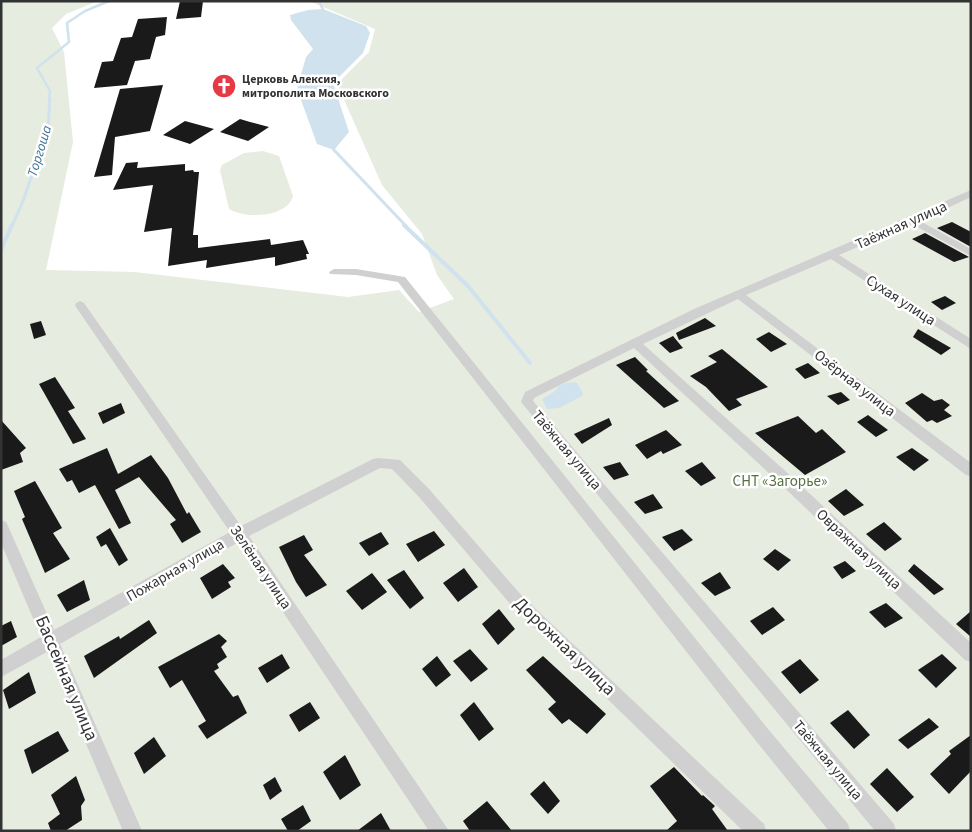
<svg xmlns="http://www.w3.org/2000/svg" width="972" height="832" viewBox="0 0 972 832" font-family="'Source Sans 3',sans-serif">
<style>
.green{fill:#e6ecdf}
.water{fill:#cfe2ee}
.lines{fill:none;stroke-linecap:round;stroke-linejoin:round}
.stream-far2{stroke:#cfe2ee;stroke-width:2.5}
.stream-far1{stroke:#cfe2ee;stroke-width:3}
.stream{stroke:#cfe2ee;stroke-width:4}
.building{fill:#1a1a1a}
.street{fill:#d0d0d0;fill-rule:evenodd}
.labels{text-anchor:middle;stroke-width:5;stroke-linejoin:round;paint-order:stroke}
.far-poi-label{font-size:12px;font-weight:bold;fill:#333;stroke:#fff;text-anchor:start}
.far-water-label{font-size:14px;font-style:italic;fill:#3f7597;stroke:#fff}
.street-label{font-size:15px;fill:#333;stroke:#fff}
.park-label{font-size:15px;fill:#56703f;stroke:#fff}
.near-street-label{font-size:18px;fill:#333;stroke:#fff}
</style>
<rect width="100%" height="100%" fill="#fff"/>
<path class="green" d="M1,1H98L66,14L52,28L64,52L73,142L46,270L135,272L348,297L399,290L419,312L454,299L437,275L422,234L382,185L337,84L369,52L375,29L309,1H971V831H1Z
M263,151L279,156L293,196C287,218 245,219 229,209L220,170L222,165L244,153Z"/>
<path class="water" d="M323,9L366,26L370,33L363,53L333,83L349,132L334,150L317,144L297,89L306,57L313,49L291,20L290,15L308,10Z
M576,382L583,393L582,396L559,408L547,409L542,399L554,392L559,386L566,383Z"/>
<g class="lines">
<path class="stream-far2" d="M319,1L325,14
M49,101L50,91L37,68L69,42L67,23L85,11L109,1"/>
<path class="stream-far1" d="M332,144L334,150L406,226
M12,226L23,201L48,128L50,99"/>
<path class="stream" d="M404,225L468,286L530,363
M1,250L12,225"/>
</g>
<path class="building" d="M180,1H203L201,17L176,19Z
M167,17L165,35L156,37L150,59L135,61L127,85L94,88L102,62L113,61L121,38L132,37L138,19Z
M163,85L150,131L115,137L112,175L94,177L120,89Z
M240,119L250,122L269,127L248,141L220,132Z
M185,121L214,129L190,144L163,135Z
M138,162L137,168L185,164V171L193,170L194,172H199L193,235H198V248L270,239L271,245L303,240L309,254H306L307,259L275,266V257L206,268L207,260L168,266L172,228L144,232L153,185L113,190L126,163Z
M952,222L971,232V247L937,228Z
M925,233L969,257L954,262L912,239Z
M945,296L956,303L942,310L931,302Z
M705,318L716,326L679,340L676,333Z
M41,321L46,335L34,339L30,324Z
M918,329L951,348L941,355L913,337Z
M769,332L787,344L771,352L756,339Z
M673,336L683,348L670,353L659,343Z
M722,349L768,387L736,399L742,405L729,411L706,387L690,376L717,362L708,356Z
M635,357L648,370L646,371L679,401L664,408L616,365Z
M808,363L820,373L805,379L795,369Z
M55,377L75,408L68,411L86,439L73,444L39,384Z
M841,392L850,400L838,405L827,396Z
M922,393L934,401L942,399L950,405L944,410L952,416L937,423L932,420L927,422L905,403Z
M121,403L125,413L103,424L98,413Z
M868,415L888,430L876,437L857,422Z
M798,416L816,433L822,429L846,452L805,475L755,433Z
M609,418L612,425L582,444L574,434Z
M1,420L26,448L20,453L23,462L1,470Z
M666,430L682,445L663,454L661,451L647,459L635,445Z
M107,448L118,474L151,455L168,478L187,514L189,512L201,532L182,543L170,524L176,520L139,477L115,490L131,523L119,529L95,485L79,493L72,480L67,482L59,469Z
M912,448L929,460L914,471L896,457Z
M620,462L629,475L614,480L603,467Z
M702,462L716,478L701,486L685,471Z
M35,481L62,528L53,533L70,559L45,573L22,519L25,517L14,491Z
M846,489L864,505L844,516L828,501Z
M653,494L663,508L645,514L634,502Z
M884,522L902,539L885,551L866,534Z
M110,528L128,560L119,566L106,544L101,547L96,537Z
M682,529L693,540L674,551L662,537Z
M434,531L445,545L418,562L406,544Z
M381,532L389,544L369,556L359,543Z
M304,535L313,550L304,555L327,585L306,597L296,582L279,547Z
M775,549L791,560L778,571L763,559Z
M845,561L856,571L842,579L833,567Z
M223,564L235,578L228,582L231,587L212,599L200,578Z
M914,564L944,589L934,595L908,571Z
M464,568L478,587L458,602L443,583Z
M404,570L424,598L410,609L387,580Z
M720,572L731,588L715,596L701,583Z
M372,573L387,592L362,610L346,591Z
M84,580L90,600L67,612L57,595Z
M886,603L903,618L885,628L869,612Z
M773,607L785,620L762,635L750,621Z
M499,609L515,629L498,645L482,624Z
M971,611V637L956,624Z
M149,620L157,633L94,678L84,656L119,636L120,639Z
M11,621L17,637L1,646V626Z
M219,634L227,641L221,647L227,657L217,664L219,668L214,671L233,697L238,695L247,713L207,739L198,726L206,721L182,680L170,688L158,667Z
M470,649L488,669L471,682L453,661Z
M282,654L290,668L267,683L258,668Z
M942,654L957,668L936,688L918,670Z
M437,656L451,675L436,687L422,669Z
M543,656L606,714L587,734L569,719L562,724L548,709L556,702L526,670Z
M800,659L819,680L800,694L781,672Z
M29,672L36,693L9,709L3,690Z
M310,702L320,718L299,732L289,715Z
M474,702L494,729L479,741L460,715Z
M848,710L870,735L854,749L830,723Z
M929,718L939,727L908,749L898,740Z
M58,731L69,751L32,774L24,750Z
M971,735V771L949,794L930,774L951,754L949,751Z
M154,737L166,756L144,774L134,753Z
M345,755L361,785L340,800L323,772Z
M674,767L702,796L703,795L715,806L712,809L728,831H666L677,821L650,786Z
M887,768L914,797L897,812L870,784Z
M76,776L85,800L81,806L82,820L65,831H51L48,823L60,814L51,795Z
M275,777L282,791L270,800L263,785Z
M544,781L560,801L548,814L530,794Z
M487,801L512,831H470L463,821Z
M303,805L311,821L297,831H288L281,819Z
M381,813L391,831H357Z"/>
<g class="lines">
<path class="street" d="M971,190V197L920,221L971,249V256L912,224L839,255L971,339V349L831,259L746,295L971,463V476L966,475L738,299L643,344L782,468L971,643V662L965,660L772,476L634,348L534,398L533,401L894,824L896,831H875L521,402L525,392L694,309Z
M334,269H356L405,277L768,729L848,824L850,831H829L756,741L398,282L356,275L330,274L329,272Z
M80,301L84,303L241,526L373,459L378,458L400,460L429,489L522,596L764,824L766,831H743L512,606L419,497L392,469L380,468L249,536L449,831H429L237,543L60,644L142,831H123L47,652L1,677V660L41,637L1,543V520L6,522L8,526L54,630L230,532L76,307L75,305L76,303Z"/>
</g>
<defs>
<g id="church-disc" transform="scale(1.25)"><circle r="9.5" fill="#e63946" stroke="#fff"/><path d="M-1.2-6h2.4v3.5h3.3v2.4h-3.3V6h-2.4V-.1h-3.3v-2.4h3.3Z" fill="#fff"/></g>
</defs>
<g fill-rule="evenodd">
<use href="#church-disc" x="224" y="86"/>
</g>
<g class="labels">
<g class="far-poi-label">
<text x="242" y="83">Церковь Алексия,<tspan x="242" dy="14">митрополита Московского</tspan></text>
</g>
<g class="far-water-label">
<text transform="translate(39 151) rotate(-73)" y="5">Торгоша</text>
</g>
<g class="street-label">
<text transform="translate(901 225) rotate(-24)" y="5">Таёжная улица</text>
<text transform="translate(901 300) rotate(33)" y="5">Сухая улица</text>
<text transform="translate(855 383) rotate(38)" y="5">Озёрная улица</text>
<text transform="translate(567 450) rotate(50)" y="5">Таёжная улица</text>
<text transform="translate(859 549) rotate(43)" y="5">Овражная улица</text>
<text transform="translate(261 567) rotate(56)" y="5">Зелёная улица</text>
<text transform="translate(175 570) rotate(-30)" y="5">Пожарная улица</text>
<text transform="translate(828 760) rotate(50)" y="5">Таёжная улица</text>
</g>
<g class="park-label">
<text x="780" y="486">СНТ «Загорье»</text>
</g>
<g class="near-street-label">
<text transform="translate(565 646) rotate(44)" y="6">Дорожная улица</text>
<text transform="translate(67 678) rotate(67)" y="6">Бассейная улица</text>
</g>
</g>
<rect width="972" height="832" fill="none" stroke="#333333" stroke-width="5"/>
</svg>
